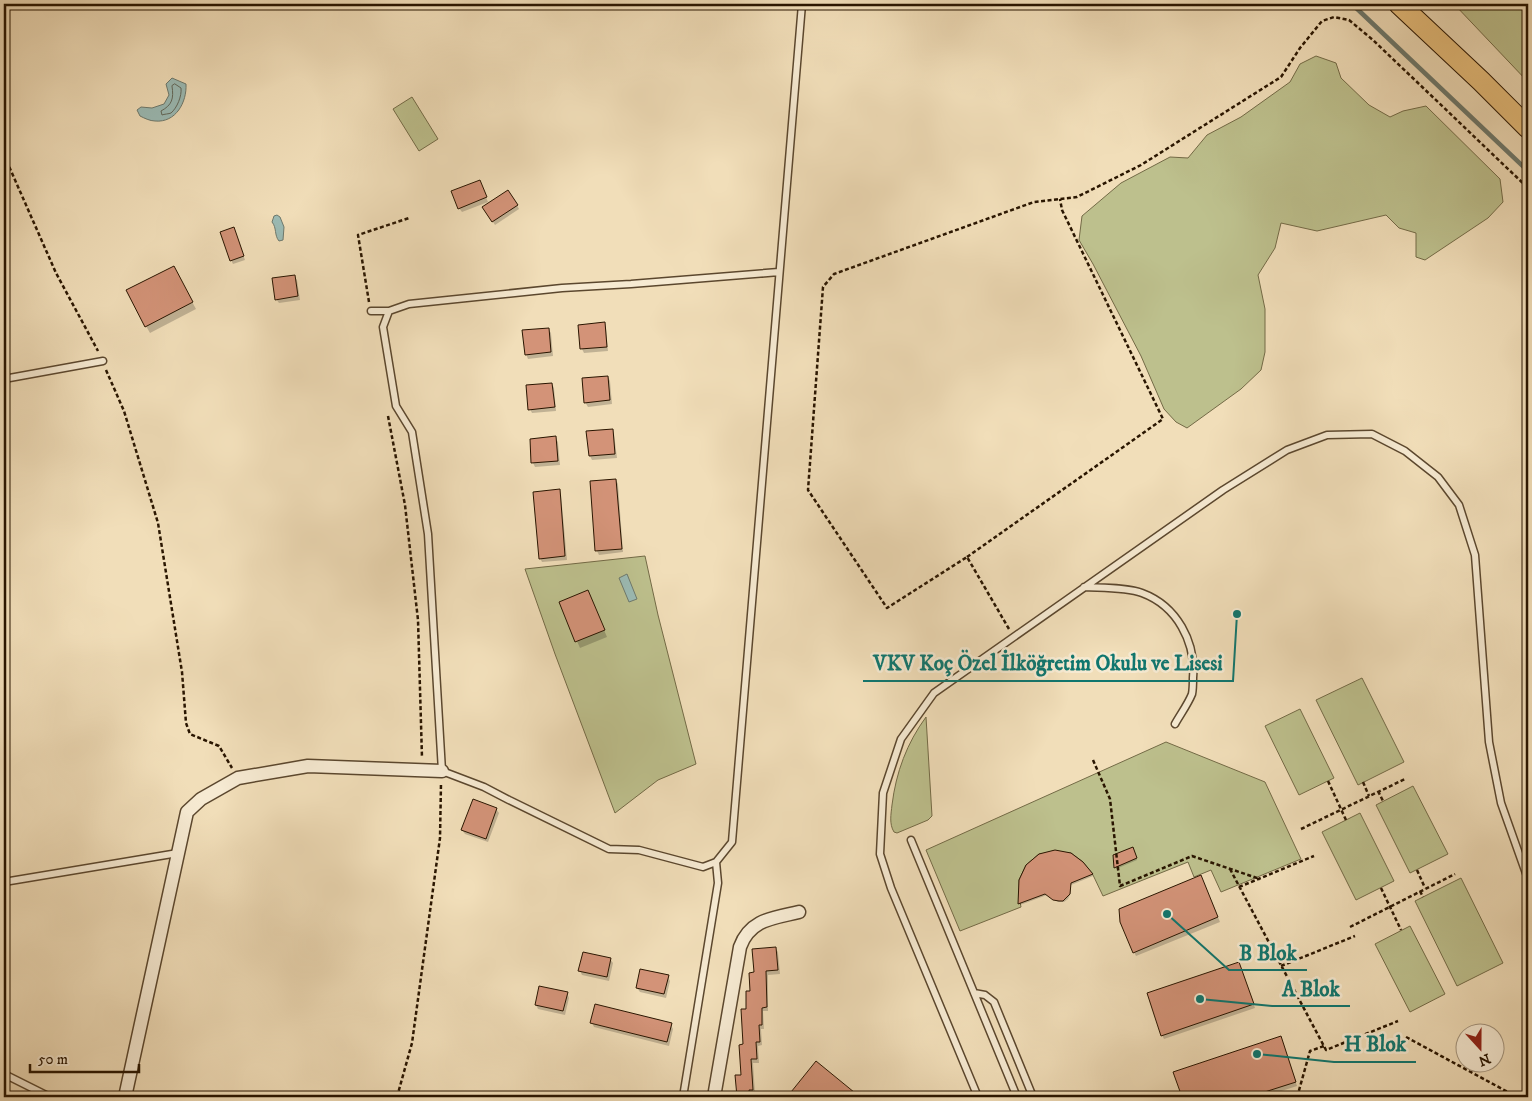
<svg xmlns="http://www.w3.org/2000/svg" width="1532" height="1101" viewBox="0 0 1532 1101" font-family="'IM FELL DW Pica',serif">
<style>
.green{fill:#bdc08d;stroke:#736a46}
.water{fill:#9bbbb5;stroke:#6d796d}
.shadow{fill:#0003}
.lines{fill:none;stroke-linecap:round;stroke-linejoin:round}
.shore{stroke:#62685a;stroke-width:1}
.stream{stroke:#6d796d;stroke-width:4.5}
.building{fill:#d39378;stroke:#291500}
.service-casing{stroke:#5b472e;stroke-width:9}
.minor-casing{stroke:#5b472e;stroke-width:15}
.primary-casing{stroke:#291500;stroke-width:22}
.path{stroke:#291500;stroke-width:2.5;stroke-dasharray:4 2.5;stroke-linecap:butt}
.service{stroke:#f6ead2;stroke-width:6}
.minor{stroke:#f6ead2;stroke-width:12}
.primary{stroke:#e8bf7c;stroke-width:20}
.leader{fill:none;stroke:#0f766e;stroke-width:2}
.callout-dot{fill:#0f766e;stroke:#f6ead2;stroke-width:2}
.callout-label{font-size:21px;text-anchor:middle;font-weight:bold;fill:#0f766e;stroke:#f6ead2;stroke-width:5;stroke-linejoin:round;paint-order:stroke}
</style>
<rect width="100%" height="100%" fill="#f1deb9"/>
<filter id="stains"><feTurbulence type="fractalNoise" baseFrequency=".004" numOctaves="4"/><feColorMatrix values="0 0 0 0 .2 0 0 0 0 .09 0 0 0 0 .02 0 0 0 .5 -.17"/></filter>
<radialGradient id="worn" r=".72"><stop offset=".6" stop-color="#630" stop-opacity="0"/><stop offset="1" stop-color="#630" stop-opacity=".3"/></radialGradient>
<path class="green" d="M1454,4H1528V82Z
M1316,56L1336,63L1341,78L1369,105L1390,117L1403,111L1426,106L1500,179L1503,202L1488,218L1425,260L1416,257V233L1399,228L1386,215L1317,231L1281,223L1275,248L1258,275L1265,309V352L1261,370L1241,389L1187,428L1176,422L1164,409L1141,356L1093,264L1079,240L1082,216L1121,183L1170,157L1188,158L1207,135L1241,117L1290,82L1300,64Z
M412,97L438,139L419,151L393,109Z
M645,556L658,615L696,764L658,780L615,813L555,654L525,569Z
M1362,678L1404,762L1358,785L1316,700Z
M1300,709L1334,778L1299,795L1265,726Z
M926,717L932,816L928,820L897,833L894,832C889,824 891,814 892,805C896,772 907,743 926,717Z
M1166,742L1265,782L1301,859L1221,892L1211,870L1194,877L1188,862L1103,896L1093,875L1083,862L1071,853L1039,854L1026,865L1019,880V897L1021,907L960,931L926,850Z
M1413,786L1448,854L1410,873L1376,805Z
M1360,813L1394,881L1356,900L1322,832Z
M1461,878L1503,963L1457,986L1415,901Z
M1410,926L1445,994L1410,1012L1375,944Z"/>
<path class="water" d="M172,78L186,84C187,102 176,123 155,121C150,121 144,118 140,116L137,110L141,107L152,108L164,104L169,95L166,84Z
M277,215L280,217L284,227L283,240L279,241C274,235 277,228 272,222L274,216Z
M627,574L637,599L629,602L619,578Z"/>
<path class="shadow" d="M481,185L488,202L462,212L459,208Z
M517,205L519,209L495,225L486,211Z
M235,232L245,260L233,264L231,260Z
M177,274L196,309L150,333L146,326Z
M294,276L297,280L300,300L279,303L276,299Z
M604,324L606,328L608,351L584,353L582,349Z
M548,329L551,333L553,356L528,359L526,354Z
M608,377L610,381L612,404L588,407L585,402Z
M552,384L554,388L556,411L532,413L530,409Z
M612,430L614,434L617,458L592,460L590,456Z
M555,438L558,442L560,465L535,467L533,463L531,440Z
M616,480L618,484L623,552L599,555L597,551Z
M559,490L561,495L567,560L542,562L540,558Z
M588,592L607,637L580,648L560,603Z
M496,809L499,813L488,842L465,834L462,830Z
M1132,848L1137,860L1116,869L1114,855Z
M1082,862L1093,876L1071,885V893L1068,899L1064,902H1058L1047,895L1020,905L1021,880Z
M1203,881L1220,922L1136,956L1134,952Z
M775,948L778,952L780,974L768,975V1011H763L764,1029H761L762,1045L758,1046L759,1063H753L755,1093L751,1094V1097H734V1093L738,1092L742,1076L748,1010L755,974Z
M610,959L613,963L609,981L582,975L580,971Z
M1239,963L1255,1008L1164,1039L1162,1035Z
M668,977L670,981L666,998L640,992L637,988Z
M567,993L569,998L565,1015L538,1009L536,1005Z
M592,1023L671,1025L673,1029L669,1046L594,1027Z
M1282,1041L1297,1086L1263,1097H1183L1175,1073Z
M816,1063L852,1092L855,1097H788Z"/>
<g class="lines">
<path class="shore" d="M175,84L181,88C182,96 177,108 171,113C169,114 164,114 162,115L161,111C172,105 174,99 172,86Z"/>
<path class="stream" d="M1352,4L1528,171"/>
</g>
<path class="building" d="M480,180L487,197L458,209L451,191Z
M508,190L518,205L492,222L482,207Z
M234,227L244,256L230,261L220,232Z
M174,266L193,302L145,327L126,290Z
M295,275L298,296L275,300L272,278Z
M605,322L607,347L580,349L578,325Z
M549,328L551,352L525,355L522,330Z
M608,376L610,400L584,403L582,378Z
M552,383L555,407L528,410L526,385Z
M613,429L615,454L589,456L586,431Z
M556,436L558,461L531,463L530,439Z
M616,479L622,549L595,551L590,481Z
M560,489L565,556L539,559L533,492Z
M588,590L605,630L575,642L559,602Z
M473,799L497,808L486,839L461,830Z
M1133,847L1137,858L1114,868L1113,855Z
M1055,850L1071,853L1083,862L1093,874L1071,883L1070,894L1063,901H1059L1053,900L1045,894L1018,904L1019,880L1026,865L1039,854Z
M1201,875L1218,917L1133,953L1120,922L1119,909Z
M776,947L778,970L766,971L767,1007L762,1008V1025H759L760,1042H756L757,1059H751L753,1090H749L750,1097H737L735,1075H741L739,1045L743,1044L741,1009H746V991H750L749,973L754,972L752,949Z
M583,952L611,958L607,977L578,971Z
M1239,962L1254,1004L1161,1036L1147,993Z
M640,969L669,975L664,994L636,988Z
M539,986L568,992L563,1011L535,1005Z
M595,1004L672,1023L667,1042L590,1023Z
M1281,1036L1296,1082L1249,1097H1182L1173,1072Z
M816,1061L860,1097H787Z"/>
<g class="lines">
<g class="service-casing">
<path id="service" d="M371,311H389
M4,379L103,361
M1084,587C1101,588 1126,587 1142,593C1177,606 1196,642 1193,678C1193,683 1193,689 1192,694C1188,704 1180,715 1175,724
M911,840L1017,1097
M716,862L703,867L639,850L609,849L509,800L484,787L442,771L428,534L412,432L396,406L383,327L389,311L409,304L562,288L631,284L779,272
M4,882L178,853
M974,993L985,995L994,1002L1033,1097
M4,1074L50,1097
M683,1097L718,883L716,862L732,842L802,4
M978,1097L891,888L880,854L883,793L901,739L934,693L1223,490L1287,450L1327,435L1372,434L1405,451L1438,477L1459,505L1475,555L1489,742L1501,803L1528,879"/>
</g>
<g class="minor-casing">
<path id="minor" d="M125,1097L187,812L201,799L238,778L308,766L442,771
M714,1097L740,947C750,919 774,918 799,912"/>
</g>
<g class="primary-casing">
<path id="primary" d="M1399,4L1481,81L1528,128"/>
</g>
<path class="path" d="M4,155L56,273L98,351
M369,302L358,235L409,218
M106,370L124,411L158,523L182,672L186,723L190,734L219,746L232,768
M388,416L405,505L418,620L422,758
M967,557L1163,419L1062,210L1060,199
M1009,629L967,557L887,608L808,490L823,287L834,274L1034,202L1077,197L1141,165L1281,77L1300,48L1322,21L1334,17L1349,20L1373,40L1528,188
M1093,760L1110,799L1120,886L1192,856L1260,879
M1328,781L1346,820
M1363,782L1369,796
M1378,791L1383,801
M1301,829L1405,779
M1230,869L1326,1050L1398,1021
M1417,870L1425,888
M1239,887L1314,856
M1381,888L1401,930
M1420,891L1423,897
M1350,927L1455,874
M1281,966L1355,936
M1406,1037L1517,1097
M397,1097L412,1043L440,838L441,783
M1299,1097L1298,1094L1310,1051L1324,1046"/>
<use href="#service" class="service"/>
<use href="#minor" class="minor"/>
<use href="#primary" class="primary"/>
</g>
<path class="leader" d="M1237 614L1233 681H863M1167 914L1229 970H1307M1200 999L1272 1006H1350M1257 1054L1334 1062H1416"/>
<g class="callout-dot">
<circle cx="1237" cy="614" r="5"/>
<circle cx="1167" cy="914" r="5"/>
<circle cx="1200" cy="999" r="5"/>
<circle cx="1257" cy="1054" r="5"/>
</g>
<g class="callout-label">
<text x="1048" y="670">VKV Koç Özel İlköğretim Okulu ve Lisesi</text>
<text x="1268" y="960">B Blok</text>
<text x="1311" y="996">A Blok</text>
<text x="1375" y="1051">H Blok</text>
</g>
<rect width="1532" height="1101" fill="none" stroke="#f1deb9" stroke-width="20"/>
<rect x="5" y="5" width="1522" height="1091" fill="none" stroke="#291500" stroke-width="2.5"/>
<rect x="10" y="10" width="1512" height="1081" fill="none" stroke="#291500"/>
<g transform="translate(1480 1048) rotate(159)"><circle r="24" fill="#f6ead2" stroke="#a4957e"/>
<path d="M0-4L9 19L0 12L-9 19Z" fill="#8f2418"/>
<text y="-8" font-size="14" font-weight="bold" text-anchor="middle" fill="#291500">N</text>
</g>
<path d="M30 1064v8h109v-8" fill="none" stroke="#291500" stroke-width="2.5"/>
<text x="38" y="1064" font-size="15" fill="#291500" stroke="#f6ead2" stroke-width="4" paint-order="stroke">50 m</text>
<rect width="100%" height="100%" filter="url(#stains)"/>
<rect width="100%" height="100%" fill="url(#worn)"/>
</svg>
